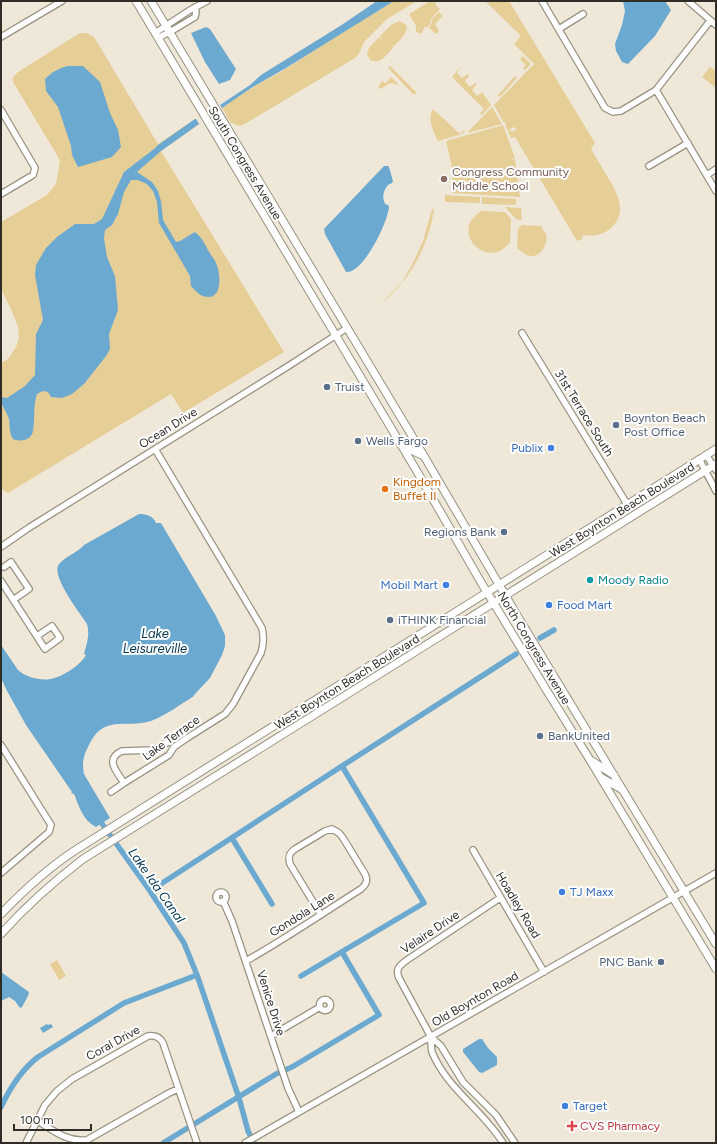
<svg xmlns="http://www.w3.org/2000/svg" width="717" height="1144" viewBox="0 0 717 1144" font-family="Figtree,sans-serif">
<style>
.green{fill:#e6ce97}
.water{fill:#6ca9d0}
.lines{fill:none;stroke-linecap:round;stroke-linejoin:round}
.canal{stroke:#6ca9d0;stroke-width:5.5}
.minor-casing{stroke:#989283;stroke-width:8}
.major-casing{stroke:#989283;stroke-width:9}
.minor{stroke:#fff;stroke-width:5.5}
.major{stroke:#fff;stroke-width:7}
.education-dot{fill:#8d6e63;stroke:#fff;stroke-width:1.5}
.service-dot{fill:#5c6f8a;stroke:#fff;stroke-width:1.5}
.shop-dot{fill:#3f7fe0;stroke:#fff;stroke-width:1.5}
.food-dot{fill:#e8710a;stroke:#fff;stroke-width:1.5}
.culture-dot{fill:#0f9aa8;stroke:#fff;stroke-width:1.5}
.health-dot{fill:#e0444e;stroke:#fff;stroke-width:1.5}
.labels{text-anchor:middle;stroke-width:4;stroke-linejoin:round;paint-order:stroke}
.street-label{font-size:12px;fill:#302d27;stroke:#fff}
.education-label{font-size:12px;fill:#785e54;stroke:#fff;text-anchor:start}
.service-label{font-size:12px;fill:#4e5e75;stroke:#fff;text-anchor:start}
.shop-label{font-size:12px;fill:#366cbe;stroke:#fff;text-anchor:start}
.food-label{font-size:12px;fill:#c56008;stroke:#fff;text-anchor:start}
.culture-label{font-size:12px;fill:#0d838f;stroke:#fff;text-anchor:start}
.health-label{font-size:12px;fill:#be3a42;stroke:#fff;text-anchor:start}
.water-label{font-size:13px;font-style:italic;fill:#023651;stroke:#fff}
</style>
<rect width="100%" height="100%" fill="#efe8d8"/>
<path class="green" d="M394,1H417L387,19L364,42L359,54L355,58L243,125L239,126L230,122L222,108C241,91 265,82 287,68C322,45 358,23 394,1Z
M430,1H438L435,4L440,9L430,20L431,22L428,27H425L421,34L416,32V26L409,14Z
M485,1H509L595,143L591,149C596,158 602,167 607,176C617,192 628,211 612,227C604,235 593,237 583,235L582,239L577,241L515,137L511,138L508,132L511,130L513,132L517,129L513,127L508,131L505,125L506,124V122L504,123L494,105L534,64L514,44L521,36Z
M439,12L443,16L435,24L439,31L436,34L429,28L432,22L431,20Z
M399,21C416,26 401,39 394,46L390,43L394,47C387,54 381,65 370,60L367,54L369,48L379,37L383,41L380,36L391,25Z
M80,33H86L94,37L158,144L195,119H196L199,124L161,151L284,352L183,413L171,394L8,493L3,490L1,486V363L8,359L16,347L19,338L18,327L11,309L1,289V222L47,195L56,184L60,161L54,150L13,82V77L18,72Z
M523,56L531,64L525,70L523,68L526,65L520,59Z
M390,66L417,93L415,94H413L388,68Z
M461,66L457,73L462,78L468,74L469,76L465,81L470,87L476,83L477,84L472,90L477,96L482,92L491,105L482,115L480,113L484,109L452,77Z
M710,67L716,71V88L702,77Z
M515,76L517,78L500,97L498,95Z
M391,77L399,85L390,83L381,89L378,87L382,81L386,83Z
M492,107L502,124L467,133Z
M433,109L460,134L464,130L465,131L462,134L438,141C433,130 427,120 433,109Z
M503,125L515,158L511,159V160L515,159L520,197L453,193L452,167L446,141Z
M445,195L480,197V203L445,202Z
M482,197L516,199V205L482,204Z
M505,207L521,208L522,220L516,219Z
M432,209L434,210C428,248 409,281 380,305L402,282L412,265L423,241Z
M481,211L505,212L511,219L510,243C506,246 502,251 497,252C481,256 465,241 469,225C471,218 477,215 481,211Z
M522,225L541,226C542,229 545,232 546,234C549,243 541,257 531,256C526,256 521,251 517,248L518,229Z
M57,960L66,976L59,980L50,964Z"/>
<path class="water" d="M377,1H394L286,68L251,88L222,108L220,105L250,85L261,75L340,26Z
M623,1H665L671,10L655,36L628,64L622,62L616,51L615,44L622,25L625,11Z
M206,27L210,29L236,69L230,80L219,84L205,62L191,33Z
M67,66H83L100,82L110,113L118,130L121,147L112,157L78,167L72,155L71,146L58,107L46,91L45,79C52,72 58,69 67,66Z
M195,119H196L199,124L161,151L137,172L152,182L158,191L161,201L163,220L176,242L180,241L195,232C203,238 206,247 211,255C213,258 215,260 216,263C221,274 223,303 203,296C199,295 194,289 191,286L190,276L159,223L157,202L153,191L147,184L138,180H131L124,192L118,214L112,225L105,230L104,238L107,257L115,276L118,310L109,334L110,349L106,356L84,384L72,394L62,398L51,397L48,392L43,391L37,394C33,406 35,419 33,431C31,441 20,442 13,439C9,433 10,426 9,419C6,409 1,408 1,397L7,398L25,386L35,375L36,334L43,320L35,275L36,265L46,248L57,237L75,224H94L102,219L124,172L154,149L158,145Z
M384,166H388L389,167L393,181L392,183L388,185C383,191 382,197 385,204L388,205L389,207C388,222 363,274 346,272L325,234L324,229Z
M139,514C147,514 153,516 156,523H161L216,616L225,635V646L222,655L210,678L194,695V696C181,704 165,716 151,721C124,729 103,713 88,747C83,756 82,764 84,774L110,818L96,827C83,821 79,806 74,794L71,793L72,792L26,725L6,689L1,678V645L18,670C25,677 41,681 50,679C61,678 81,665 86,655L84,654C87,643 90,635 87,624C80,613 50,575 59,564C66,556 77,553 84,545Z
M1,972L29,992L28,996L22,1007L20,1008L15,1001L9,997L1,1001Z
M47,1024L48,1025L51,1024L53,1027L43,1033L40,1028Z
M479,1039H482L488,1048L497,1057V1065L482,1073L479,1072L463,1052V1049Z"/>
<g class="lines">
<path class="canal" d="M540,638L554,630
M98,818L150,891L184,943L197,975L239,1098L248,1131L254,1143
M232,838L272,904
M150,891L342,766L516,654
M301,976L424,903L342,766
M1,1107C10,1088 21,1070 38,1057L124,1003L197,975
M163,1143L276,1074L292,1067L379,1015L342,952"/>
<g class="minor-casing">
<path id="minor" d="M542,1L605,108L613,112L621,111L656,90L710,21
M688,1L716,25
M559,29L583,14
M155,33L190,10L207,1
M1,37L62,1
M158,38L175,29L195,17L196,12L195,7
M656,90L716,191
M1,110L35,168L33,175L1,194
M649,166L688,143
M707,175L716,169
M522,333L627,504
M155,449L262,628C264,637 264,644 261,653L233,704L225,714L187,738L174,747L169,755L124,783C117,772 104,759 122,751L154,750L184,733
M706,455L716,470
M699,459L716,491
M1,547L30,527L290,365L347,328
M4,567L11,562L29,589L13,600
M1,581L45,649L60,638L52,626L37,636
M1,745L51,825L49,832L1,873
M111,792L124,783
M473,850L544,972
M216 897a5 5 0 1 1 10 0a5 5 0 1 1-10 0Z
M500,898L407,960C400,965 395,969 399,978L431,1037L441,1046L463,1082L496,1115L515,1143
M223,901L232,921L288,1088L299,1112
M246,961C285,939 323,913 361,889C367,884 368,880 365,874L343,838L339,833L332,829L325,831L295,849C289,853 288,857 290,864L321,915
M319.5 1005a5.5 5.5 0 1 1 11 0a5.5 5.5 0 1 1-11 0Z
M271,1036L320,1007
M431,1037C431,1042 431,1048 432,1052C447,1089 483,1110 503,1143
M38,1121C54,1131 67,1142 87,1140L169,1093L178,1089
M26,1143L45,1105L57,1091L72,1079L148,1036C155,1035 160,1037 163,1043L197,1143
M245,1143L716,873"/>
</g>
<g class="major-casing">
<path id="major" d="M136,1L415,468L482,584L547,691L590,760L716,969
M151,1L424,456L515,612L716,944
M402,446L424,456
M592,761L614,775
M602,778L623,790
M1,914C24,890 47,869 74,851L716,449
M1,934C26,906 53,882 83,859L716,464"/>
</g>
<use href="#minor" class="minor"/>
<use href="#major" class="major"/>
</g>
<circle class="education-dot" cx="444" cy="179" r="4"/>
<g class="service-dot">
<circle cx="327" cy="387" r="4"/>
<circle cx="616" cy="425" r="4"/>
<circle cx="358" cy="441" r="4"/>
<circle cx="504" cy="532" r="4"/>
<circle cx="390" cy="620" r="4"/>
<circle cx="540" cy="736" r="4"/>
<circle cx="661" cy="962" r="4"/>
</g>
<g class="shop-dot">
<circle cx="551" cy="448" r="4"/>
<circle cx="446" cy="585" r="4"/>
<circle cx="549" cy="605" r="4"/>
<circle cx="562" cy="892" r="4"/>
<circle cx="565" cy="1106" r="4"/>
</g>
<circle class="food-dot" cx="385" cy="489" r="4"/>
<circle class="culture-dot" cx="590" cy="580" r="4"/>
<path class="health-dot" d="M570 1120h4v4h4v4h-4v4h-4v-4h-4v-4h4z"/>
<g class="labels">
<g class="street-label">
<text transform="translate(245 163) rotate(59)" y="4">South Congress Avenue</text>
<text transform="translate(584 413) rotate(58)" y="4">31st Terrace South</text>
<text transform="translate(168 428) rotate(-32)" y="4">Ocean Drive</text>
<text transform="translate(622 510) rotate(-32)" y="4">West Boynton Beach Boulevard</text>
<text transform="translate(534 648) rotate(59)" y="4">North Congress Avenue</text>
<text transform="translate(347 682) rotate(-32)" y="4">West Boynton Beach Boulevard</text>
<text transform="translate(171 738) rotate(-36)" y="4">Lake Terrace</text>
<text transform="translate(518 905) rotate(59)" y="4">Hoadley Road</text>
<text transform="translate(302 914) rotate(-32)" y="4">Gondola Lane</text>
<text transform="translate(430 932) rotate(-34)" y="4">Velaire Drive</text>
<text transform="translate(475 999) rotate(-30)" y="4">Old Boynton Road</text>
<text transform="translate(271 1003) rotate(72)" y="4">Venice Drive</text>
<text transform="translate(113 1043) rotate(-29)" y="4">Coral Drive</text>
</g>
<g class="education-label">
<text x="452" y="176">Congress Community<tspan x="452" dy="14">Middle School</tspan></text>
</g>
<g class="service-label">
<text x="335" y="391">Truist</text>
<text x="624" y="422">Boynton Beach<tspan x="624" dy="14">Post Office</tspan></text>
<text x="366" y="445">Wells Fargo</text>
<text x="496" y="536" text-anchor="end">Regions Bank</text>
<text x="398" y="624">iTHINK Financial</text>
<text x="548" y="740">BankUnited</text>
<text x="653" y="966" text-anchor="end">PNC Bank</text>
</g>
<g class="shop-label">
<text x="543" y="452" text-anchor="end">Publix</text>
<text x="438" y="589" text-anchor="end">Mobil Mart</text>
<text x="557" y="609">Food Mart</text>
<text x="570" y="896">TJ Maxx</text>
<text x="573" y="1110">Target</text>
</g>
<g class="food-label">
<text x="393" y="486">Kingdom<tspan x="393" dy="14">Buffet II</tspan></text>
</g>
<g class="culture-label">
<text x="598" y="584">Moody Radio</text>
</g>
<g class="health-label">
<text x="580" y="1130">CVS Pharmacy</text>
</g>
<g class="water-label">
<text x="155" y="638">Lake<tspan x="155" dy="15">Leisureville</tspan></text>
<text transform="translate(157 885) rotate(55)" y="5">Lake Ida Canal</text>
</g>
</g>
<rect width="717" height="1144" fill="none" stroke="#302d27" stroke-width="4"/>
<path d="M14 1124v6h77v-6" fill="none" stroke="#302d27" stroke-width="2"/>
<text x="20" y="1124" font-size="12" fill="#302d27" stroke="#ffffff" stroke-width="3" paint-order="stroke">100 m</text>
</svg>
